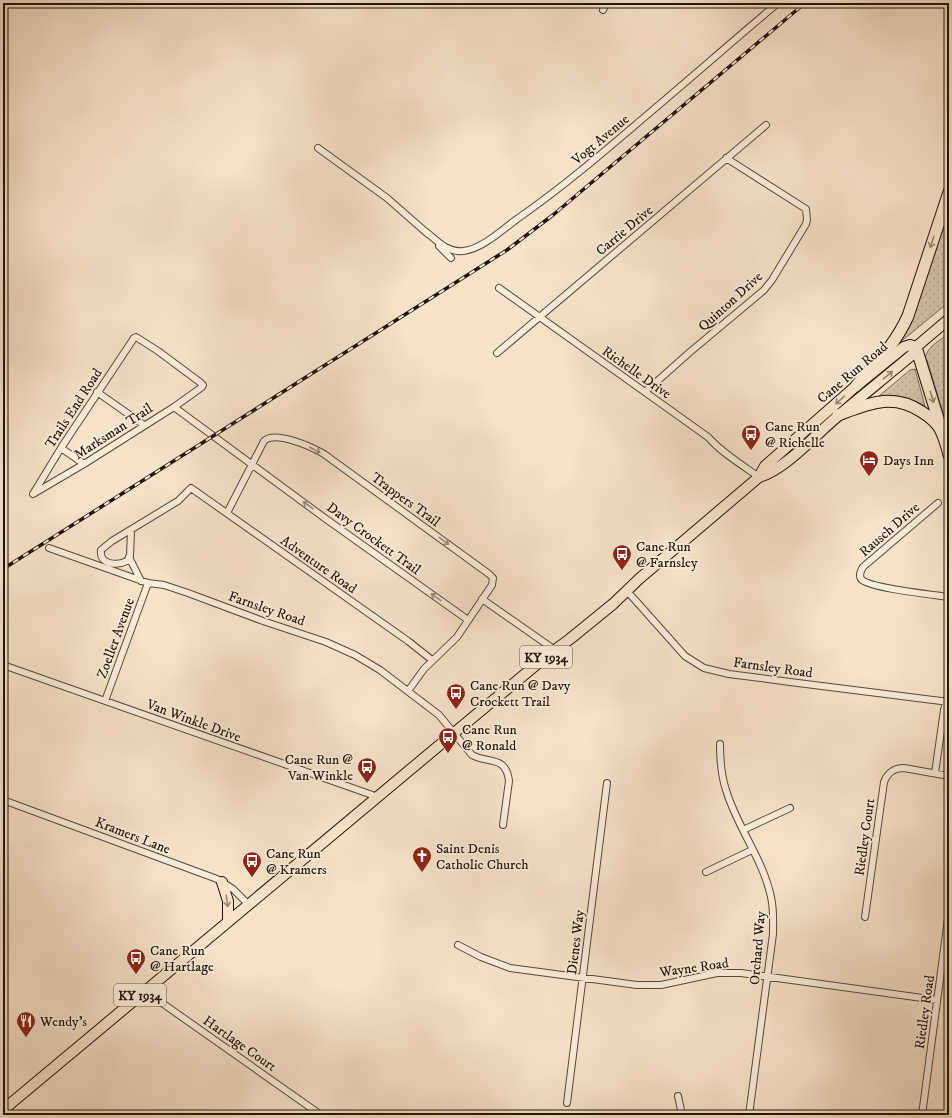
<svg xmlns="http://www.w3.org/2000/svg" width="952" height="1118" viewBox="0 0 952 1118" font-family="'IM FELL DW Pica',serif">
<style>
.grass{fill:url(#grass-dots);stroke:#796a58}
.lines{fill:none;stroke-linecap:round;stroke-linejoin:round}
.minor-casing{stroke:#564839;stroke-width:8}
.trunk-casing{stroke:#201409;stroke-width:12}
.motorway-casing{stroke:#201409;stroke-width:13}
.minor{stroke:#faeddc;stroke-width:6}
.trunk{stroke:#f7e3c9;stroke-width:10}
.motorway{stroke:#f7e3c9;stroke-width:11}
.rail-casing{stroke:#201409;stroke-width:3.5}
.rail{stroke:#faeddc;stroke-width:2;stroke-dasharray:6;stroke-linecap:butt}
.oneway{stroke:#968673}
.oneway2{stroke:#988b7d}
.labels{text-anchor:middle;stroke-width:3.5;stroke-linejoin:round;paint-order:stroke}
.shield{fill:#faeddc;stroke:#615548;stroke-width:1}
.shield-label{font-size:13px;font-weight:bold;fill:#201409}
.street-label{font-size:14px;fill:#201409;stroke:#faeddc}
.poi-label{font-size:14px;fill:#201409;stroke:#faeddc;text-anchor:start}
</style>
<defs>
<pattern id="grass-dots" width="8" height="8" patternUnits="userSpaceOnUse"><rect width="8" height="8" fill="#d2c0a8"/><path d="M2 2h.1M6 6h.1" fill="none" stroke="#b4a48f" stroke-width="1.8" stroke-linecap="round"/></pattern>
</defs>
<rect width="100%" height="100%" fill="#f7e3c9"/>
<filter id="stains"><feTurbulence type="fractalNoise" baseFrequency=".005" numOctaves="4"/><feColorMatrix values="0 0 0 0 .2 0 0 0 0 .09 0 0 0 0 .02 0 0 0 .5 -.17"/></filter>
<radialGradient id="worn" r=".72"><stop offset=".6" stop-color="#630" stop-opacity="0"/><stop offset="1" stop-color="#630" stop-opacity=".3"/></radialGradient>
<path class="grass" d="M949,202V302L898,344Z
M949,333V433L927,360L925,359C926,347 941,340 949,333Z
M915,369L925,406C910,397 896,394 879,396L910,370Z"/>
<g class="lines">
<g class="minor-casing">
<path id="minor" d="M603,10L606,3
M318,148L387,198L428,234
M425,231C436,240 447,253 463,251C482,249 502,230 517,219C563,187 605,151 647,115C691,78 734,40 778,3
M439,246L451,258
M499,288L708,437C722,453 742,465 759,477
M136,337L158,351L201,383L203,385L202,387L174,407L84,464L33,494L61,448L134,338Z
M497,353L766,125
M97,392L144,425
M645,392L690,352L764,290L772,280L806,224L807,220L806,209L726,158
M174,407L326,519L468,620
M61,448L84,464
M938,503L863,567C861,570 859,575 861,579C868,588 935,595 949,597
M227,513L264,441C275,430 312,447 324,454L489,574L493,578L492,585L457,637L424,669L408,691
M131,530L130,556L127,561C117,566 99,565 101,550L112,541L178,501L191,488L408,641L432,660
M49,548L148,583L164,585L188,593L263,621L326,642L355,655L380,670L439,715L472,755C488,764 506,755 509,781L503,825
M129,557L141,581
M627,591L685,656L704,668L729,674L790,682L949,702
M482,599L555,650
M3,665L378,797
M105,701L148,583
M720,744C720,760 721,775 726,790C737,827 763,859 771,897C774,910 773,922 773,934L749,1115
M935,773L944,710L949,693
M3,800L217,879L233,889L248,904
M743,830L790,808
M706,872L752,850
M865,917L884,782C888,772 894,768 904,768L949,776
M458,945L481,957L510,968L637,985H661L717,973H741L937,1000
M145,991L321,1115
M678,1096L682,1115
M567,1103L607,783
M922,1115L949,911"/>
</g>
<g class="trunk-casing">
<path id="trunk" d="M759,477C786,469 816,434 838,416C863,395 888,375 913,354L916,347L949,319
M222,882L228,901V921
M3,1110L454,733L548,655L570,639L613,604L639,579L759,477L765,466L856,386L904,347L910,345L916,347"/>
</g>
<g class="motorway-casing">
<path id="motorway" d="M916,347L941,428
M856,386C876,363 895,345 908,316L949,192
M838,415C868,404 892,392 922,412C929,416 938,424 941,431C945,439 947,447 949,455"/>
</g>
<use href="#minor" class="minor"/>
<use href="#trunk" class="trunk"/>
<use href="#motorway" class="motorway"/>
<g class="rail-casing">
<path id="rail" d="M3,569L507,250L553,215L805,3"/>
</g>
<use href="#rail" class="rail"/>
</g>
<defs><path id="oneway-shaft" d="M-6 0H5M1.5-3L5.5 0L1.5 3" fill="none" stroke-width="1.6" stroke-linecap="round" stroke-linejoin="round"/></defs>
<g class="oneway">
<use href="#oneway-shaft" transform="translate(932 242) rotate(108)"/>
<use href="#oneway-shaft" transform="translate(888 375) rotate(-40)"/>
<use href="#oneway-shaft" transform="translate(932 397) rotate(73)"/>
<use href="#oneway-shaft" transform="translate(840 400) rotate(139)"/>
<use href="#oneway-shaft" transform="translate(227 901) rotate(82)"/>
</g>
<g class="oneway2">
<use href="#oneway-shaft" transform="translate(315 450) rotate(28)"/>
<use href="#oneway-shaft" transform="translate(308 505) rotate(-143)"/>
<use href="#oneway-shaft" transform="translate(444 541) rotate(36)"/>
<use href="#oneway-shaft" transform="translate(436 597) rotate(-144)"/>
</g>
<defs>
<g id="bus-pin" transform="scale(1)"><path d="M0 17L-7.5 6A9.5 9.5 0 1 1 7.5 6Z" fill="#8f2418" stroke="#faeddc"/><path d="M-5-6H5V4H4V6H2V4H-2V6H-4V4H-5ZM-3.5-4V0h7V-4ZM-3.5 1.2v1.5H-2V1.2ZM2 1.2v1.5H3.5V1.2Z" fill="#fff"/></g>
<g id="hotel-pin" transform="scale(1)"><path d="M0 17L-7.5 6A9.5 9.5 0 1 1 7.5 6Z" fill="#8f2418" stroke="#faeddc"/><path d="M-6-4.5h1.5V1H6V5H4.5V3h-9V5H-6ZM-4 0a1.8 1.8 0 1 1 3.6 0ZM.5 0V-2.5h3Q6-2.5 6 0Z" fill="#fff"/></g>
<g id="church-pin" transform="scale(1)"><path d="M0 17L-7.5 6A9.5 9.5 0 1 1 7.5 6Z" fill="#8f2418" stroke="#faeddc"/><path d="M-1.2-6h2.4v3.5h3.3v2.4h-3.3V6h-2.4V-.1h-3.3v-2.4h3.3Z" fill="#fff"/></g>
<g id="restaurant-pin" transform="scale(1)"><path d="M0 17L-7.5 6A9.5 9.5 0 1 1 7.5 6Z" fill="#8f2418" stroke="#faeddc"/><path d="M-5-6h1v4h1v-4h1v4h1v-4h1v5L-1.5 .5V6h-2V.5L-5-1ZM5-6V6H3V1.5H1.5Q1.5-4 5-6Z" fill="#fff"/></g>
</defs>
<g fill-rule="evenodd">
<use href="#bus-pin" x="751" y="434"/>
<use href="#hotel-pin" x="869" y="460"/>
<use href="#bus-pin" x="622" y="554"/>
<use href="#bus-pin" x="456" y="693"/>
<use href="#bus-pin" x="448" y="737"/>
<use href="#bus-pin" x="367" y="767"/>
<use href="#church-pin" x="422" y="856"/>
<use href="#bus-pin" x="252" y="861"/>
<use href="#bus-pin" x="136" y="958"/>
<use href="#restaurant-pin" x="26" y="1021"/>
</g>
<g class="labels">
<g class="shield">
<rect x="520" y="646" width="52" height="22" rx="3"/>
<rect x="114" y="984" width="52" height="22" rx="3"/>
</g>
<g class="shield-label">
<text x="546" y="662">KY 1934</text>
<text x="140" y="1000">KY 1934</text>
</g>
<g class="street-label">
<text transform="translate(600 139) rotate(-40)" y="5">Vogt Avenue</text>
<text transform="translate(624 230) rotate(-40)" y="5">Carrie Drive</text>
<text transform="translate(730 301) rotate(-42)" y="5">Quinton Drive</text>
<text transform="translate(637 372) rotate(35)" y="5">Richelle Drive</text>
<text transform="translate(852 372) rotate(-40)" y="5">Cane Run Road</text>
<text transform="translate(73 408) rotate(-57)" y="5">Trails End Road</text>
<text transform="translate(113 431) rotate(-33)" y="5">Marksman Trail</text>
<text transform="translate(406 499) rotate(36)" y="5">Trappers Trail</text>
<text transform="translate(889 529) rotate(-41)" y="5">Rausch Drive</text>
<text transform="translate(374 538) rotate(36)" y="5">Davy Crockett Trail</text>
<text transform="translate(319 564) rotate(35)" y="5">Adventure Road</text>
<text transform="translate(267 608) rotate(19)" y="5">Farnsley Road</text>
<text transform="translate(115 638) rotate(-70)" y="5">Zoeller Avenue</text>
<text transform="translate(773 667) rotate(8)" y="5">Farnsley Road</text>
<text transform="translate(194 720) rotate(20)" y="5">Van Winkle Drive</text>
<text transform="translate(133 835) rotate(21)" y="5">Kramers Lane</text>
<text transform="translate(864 837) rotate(-82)" y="5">Riedley Court</text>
<text transform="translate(575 942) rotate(-83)" y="5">Dienes Way</text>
<text transform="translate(757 948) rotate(-85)" y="5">Orchard Way</text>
<text transform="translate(694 967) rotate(-8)" y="5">Wayne Road</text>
<text transform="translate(924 1012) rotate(-82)" y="5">Riedley Road</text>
<text transform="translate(240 1043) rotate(35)" y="5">Hartlage Court</text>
</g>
<g class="poi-label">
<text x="765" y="431">Cane Run<tspan x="765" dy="16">@ Richelle</tspan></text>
<text x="883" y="465">Days Inn</text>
<text x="636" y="551">Cane Run<tspan x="636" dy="16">@ Farnsley</tspan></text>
<text x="470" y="690">Cane Run @ Davy<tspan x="470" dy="16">Crockett Trail</tspan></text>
<text x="462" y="734">Cane Run<tspan x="462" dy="16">@ Ronald</tspan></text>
<text x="353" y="764" text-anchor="end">Cane Run @<tspan x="353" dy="16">Van Winkle</tspan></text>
<text x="436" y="853">Saint Denis<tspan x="436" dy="16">Catholic Church</tspan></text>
<text x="266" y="858">Cane Run<tspan x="266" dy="16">@ Kramers</tspan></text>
<text x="150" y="955">Cane Run<tspan x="150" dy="16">@ Hartlage</tspan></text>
<text x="40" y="1026">Wendy's</text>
</g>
</g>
<rect width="952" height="1118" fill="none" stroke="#f7e3c9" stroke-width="16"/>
<rect x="4" y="4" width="944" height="1110" fill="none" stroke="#201409" stroke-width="2"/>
<rect x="8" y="8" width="936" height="1102" fill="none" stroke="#201409"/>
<rect width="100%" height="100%" filter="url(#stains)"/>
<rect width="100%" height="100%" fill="url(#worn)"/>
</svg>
